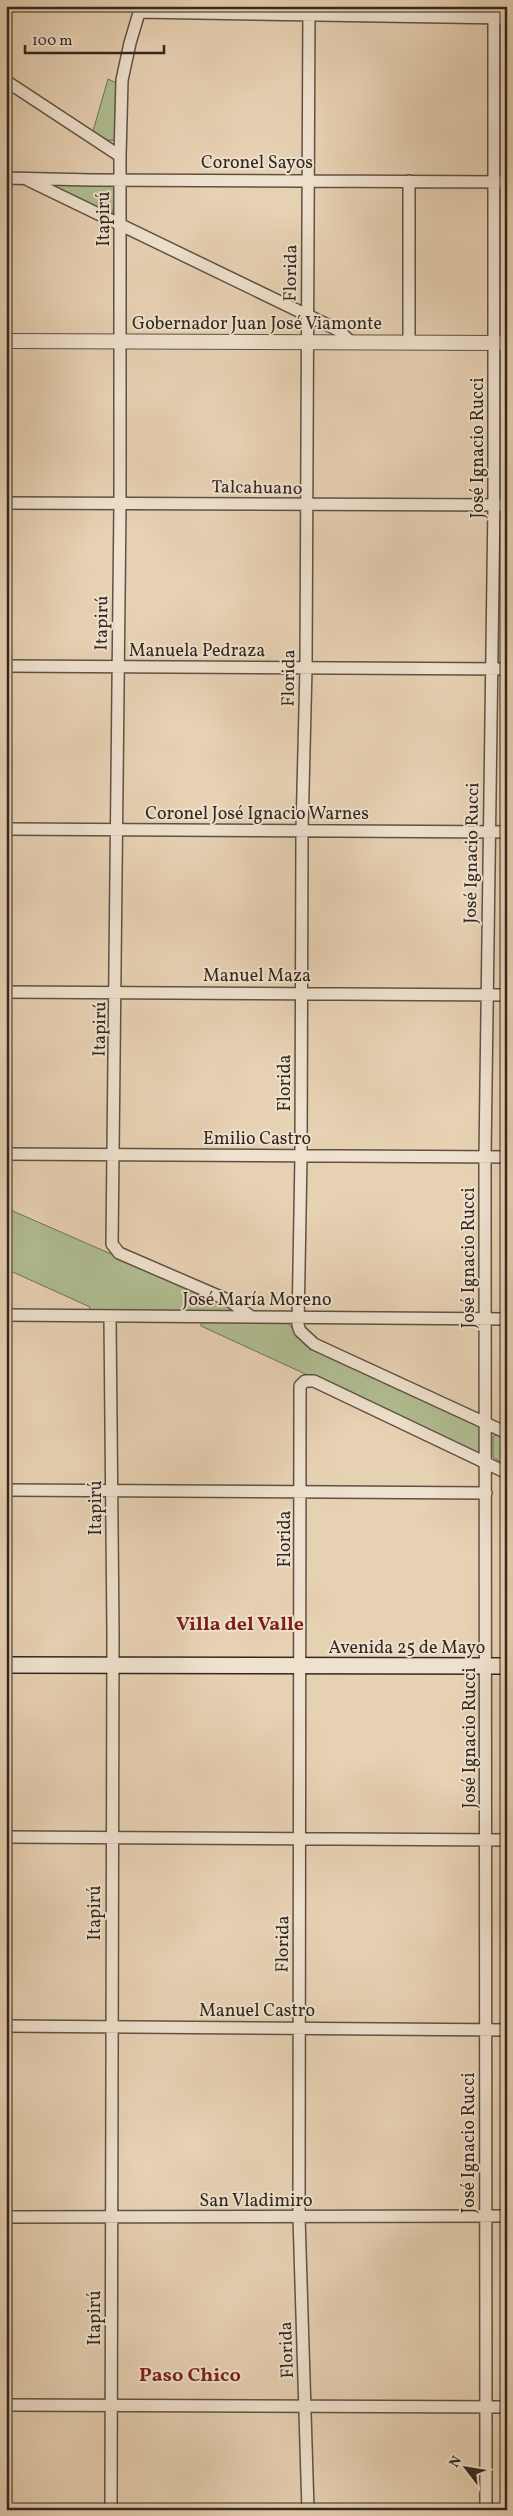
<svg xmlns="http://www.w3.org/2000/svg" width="513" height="2516" viewBox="0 0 513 2516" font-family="Vollkorn,serif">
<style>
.green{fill:#b0bd91;stroke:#717258}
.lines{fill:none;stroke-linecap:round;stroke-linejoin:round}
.minor-casing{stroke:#5f5244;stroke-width:14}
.tertiary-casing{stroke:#5f5244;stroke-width:16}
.secondary-casing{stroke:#32281f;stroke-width:18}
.minor{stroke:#efe1ce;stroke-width:11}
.tertiary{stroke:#efe1ce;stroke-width:14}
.secondary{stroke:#efe1ce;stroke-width:15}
.labels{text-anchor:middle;stroke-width:4;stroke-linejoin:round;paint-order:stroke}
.street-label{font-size:18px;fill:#32281f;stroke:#efe1ce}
.quarter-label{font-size:20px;font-weight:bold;fill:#7a1f14;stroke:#efe1ce}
</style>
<rect width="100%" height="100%" fill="#e7d1b3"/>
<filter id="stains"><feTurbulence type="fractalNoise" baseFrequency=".004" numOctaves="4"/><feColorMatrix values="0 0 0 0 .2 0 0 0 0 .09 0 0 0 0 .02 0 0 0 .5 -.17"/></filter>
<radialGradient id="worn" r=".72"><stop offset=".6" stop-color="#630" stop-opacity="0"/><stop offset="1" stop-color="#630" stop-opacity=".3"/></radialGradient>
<path class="green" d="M108,79L119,84L116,139C108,144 100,135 93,131Z
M6,170L23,178L116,185L112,218L23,178H6Z
M6,1208L230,1306V1312L89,1311L90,1307L6,1269Z
M201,1321L287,1322L299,1336L476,1424L480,1429L481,1453H477L201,1326Z
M498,1434L507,1438V1466L493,1457V1436Z"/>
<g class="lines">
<g class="minor-casing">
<path id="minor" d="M141,6L130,43L122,80L120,156V503L112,1244L119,1253L230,1301L250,1316
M309,6L306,668L302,831L301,1156L298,1325L300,1331L314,1344L507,1433
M139,12L507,18
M6,81L120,156
M6,178L92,180L507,182
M28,180L338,330L352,343
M409,342V181
M6,503L507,505
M6,666L507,669
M6,829L507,832
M6,992L507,995
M6,1154L507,1157
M6,1315L507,1319
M110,1317L113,1633L111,2510
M6,1490L486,1493
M6,1837L507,1840
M6,2026L507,2030
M6,2217L507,2216
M6,2405L507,2407
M308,2510L299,2217L300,1386L305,1381H314L507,1473
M486,2510L485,1157L494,505V6"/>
</g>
<g class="tertiary-casing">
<path id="tertiary" d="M6,341L507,343"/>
</g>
<g class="secondary-casing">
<path id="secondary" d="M6,1665L507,1666"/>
</g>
<use href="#minor" class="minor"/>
<use href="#tertiary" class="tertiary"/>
<use href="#secondary" class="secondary"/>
</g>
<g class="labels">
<g class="street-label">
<text x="257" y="168">Coronel Sayos</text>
<text transform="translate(103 219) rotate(-90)" y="6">Itapirú</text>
<text transform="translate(290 273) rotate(-89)" y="6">Florida</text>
<text x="257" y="329">Gobernador Juan José Viamonte</text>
<text transform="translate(477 448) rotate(-90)" y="6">José Ignacio Rucci</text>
<text transform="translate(257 487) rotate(1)" y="6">Talcahuano</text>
<text transform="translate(101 623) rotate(-89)" y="6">Itapirú</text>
<text x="197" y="656">Manuela Pedraza</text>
<text transform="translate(288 678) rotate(-89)" y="6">Florida</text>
<text x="257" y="819">Coronel José Ignacio Warnes</text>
<text transform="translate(471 853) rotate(-89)" y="6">José Ignacio Rucci</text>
<text x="257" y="981">Manuel Maza</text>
<text transform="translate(99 1029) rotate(-89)" y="6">Itapirú</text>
<text transform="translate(284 1083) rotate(-90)" y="6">Florida</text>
<text x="257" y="1144">Emilio Castro</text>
<text transform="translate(468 1258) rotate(-90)" y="6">José Ignacio Rucci</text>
<text x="257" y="1305">José María Moreno</text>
<text transform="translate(95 1508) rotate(-90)" y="6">Itapirú</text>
<text transform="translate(284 1539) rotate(-90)" y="6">Florida</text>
<text x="407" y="1653">Avenida 25 de Mayo</text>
<text transform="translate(469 1738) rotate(-90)" y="6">José Ignacio Rucci</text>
<text transform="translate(94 1913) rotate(-90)" y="6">Itapirú</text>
<text transform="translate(282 1944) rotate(-89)" y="6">Florida</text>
<text x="257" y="2016">Manuel Castro</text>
<text transform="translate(468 2143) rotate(-90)" y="6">José Ignacio Rucci</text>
<text x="256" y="2206">San Vladimiro</text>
<text transform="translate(94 2318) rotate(-90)" y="6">Itapirú</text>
<text transform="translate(286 2350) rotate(-92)" y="6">Florida</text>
</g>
<g class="quarter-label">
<text x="240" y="1630">Villa del Valle</text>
<text x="190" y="2381">Paso Chico</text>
</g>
</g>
<rect width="513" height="2516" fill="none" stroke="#e7d1b3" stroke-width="25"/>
<rect x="8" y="8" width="498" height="2501" fill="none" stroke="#32281f" stroke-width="2.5"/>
<rect x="12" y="12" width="488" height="2491" fill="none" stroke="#32281f"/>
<g transform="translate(466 2468) rotate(301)" stroke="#efe1ce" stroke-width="4" paint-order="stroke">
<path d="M0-4L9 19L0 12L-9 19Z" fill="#32281f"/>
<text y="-8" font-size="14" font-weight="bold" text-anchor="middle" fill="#32281f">N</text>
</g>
<path d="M25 45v8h139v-8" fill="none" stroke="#32281f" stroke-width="2.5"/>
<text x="32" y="45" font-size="15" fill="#32281f" stroke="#efe1ce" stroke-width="4" paint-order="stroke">100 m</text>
<rect width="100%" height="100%" filter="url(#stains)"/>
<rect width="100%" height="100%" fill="url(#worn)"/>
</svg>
